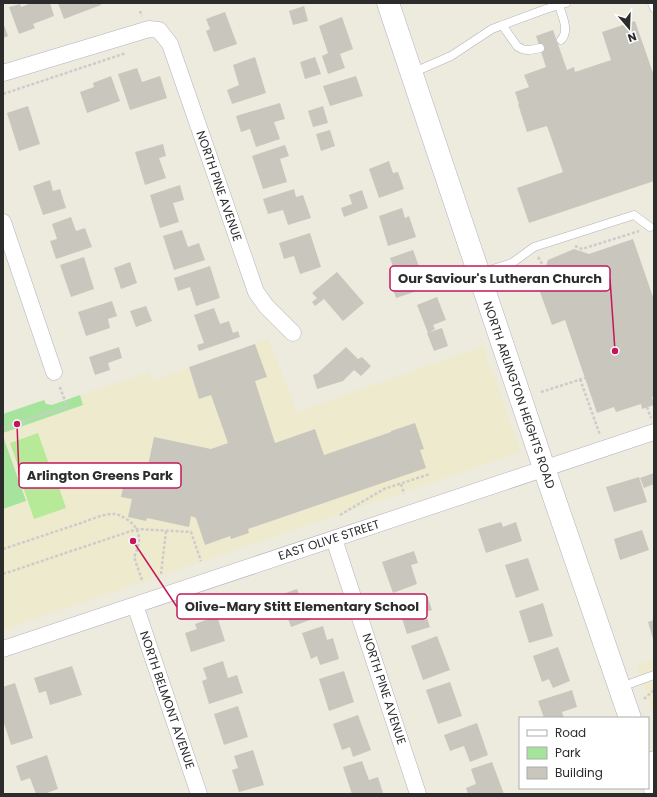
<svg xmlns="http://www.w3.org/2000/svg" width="657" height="797" viewBox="0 0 657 797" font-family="Poppins,sans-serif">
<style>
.education{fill:#eeeace}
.green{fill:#a6e39c}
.pitch{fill:#b7ea98}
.building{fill:#c9c6be}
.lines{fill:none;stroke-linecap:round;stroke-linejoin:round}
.lane-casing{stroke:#b2b2bf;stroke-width:9}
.street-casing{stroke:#b2b2bf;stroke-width:17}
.secondary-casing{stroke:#b2b2bf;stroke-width:23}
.path{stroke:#ccc;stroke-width:2.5;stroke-dasharray:3 2;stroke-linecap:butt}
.lane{stroke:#fff;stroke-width:8}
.street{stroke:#fff;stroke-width:16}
.secondary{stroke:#fff;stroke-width:22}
.labels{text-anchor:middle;stroke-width:4;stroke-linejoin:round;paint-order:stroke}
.street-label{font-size:12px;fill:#2c2c2c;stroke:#fff}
.leader{fill:none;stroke:#c2185b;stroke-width:1.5}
.callout-dot{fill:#c2185b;stroke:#fff;stroke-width:1.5}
.callout{fill:#fff;stroke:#c2185b;stroke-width:1.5}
.callout-label{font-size:13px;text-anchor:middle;font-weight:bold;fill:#2c2c2c}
</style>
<rect width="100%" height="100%" fill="#edeade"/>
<path class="education" d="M268,339L297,412L483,346L521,452L3,630V433L83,405L80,395L149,372L152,381Z
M654,659V716L636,665Z"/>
<path class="green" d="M80,395L83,405L3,433V414L44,400L46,404L52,405Z
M3,439H4L26,501L3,509Z"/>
<path class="pitch" d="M38,433L51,470L23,480L10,443Z
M54,473L66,508L34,519L22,484Z"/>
<path class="building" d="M32,3H50L54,16L33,24L35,28L19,34L9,7L20,4L21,7Z
M58,3H100L101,5L64,19Z
M304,6L308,21L293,25L289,11Z
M225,12L237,44L214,52L206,31L210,29L206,19Z
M342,17L353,49L340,54L345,68L328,74L322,56L328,53L319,26Z
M635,21L654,76V181L529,223L517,188L563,172L547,126L527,132L518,104H519L515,92L529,87L524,75L546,67L536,36L553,30L567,70L574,67L575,72L611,60L602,32Z
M3,22L8,36L3,38Z
M255,57L266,93L232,104L227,90L239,85L233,65Z
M315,57L321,74L305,79L300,62Z
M137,68L142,82L160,76L167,98L130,110L118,74Z
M111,76L120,101L87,113L80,92L94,87L93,83Z
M356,76L363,96L330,106L323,86Z
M280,103L285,119L274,122L280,139L256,147L250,129L241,132L236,116Z
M28,106L40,144L19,151L7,113Z
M323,106L328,123L313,127L308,111Z
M330,130L335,146L321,151L316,134Z
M163,144L166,156L159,158L166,178L145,185L135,152Z
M285,145L289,156L280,159L287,182L263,189L252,156Z
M389,161L393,173L398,172L404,189L379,198L369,169Z
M50,180L53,191L60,189L66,208L43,215L33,186Z
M180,185L184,200L173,203L179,222L160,228L150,195Z
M294,189L296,197L303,195L311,218L288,225L283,210L268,214L263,199Z
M362,190L368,208L344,217L341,208L352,204L349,195Z
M402,208L405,218L409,216L416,237L388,246L379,216Z
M71,217L76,231L85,228L92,247L56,259L50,241L57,239L52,224Z
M182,230L188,247L199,243L205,260L174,270L163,236Z
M310,233L321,267L300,274L294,256L284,259L279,243Z
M633,239L654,300V396L652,397L654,405L642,409L641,404L616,412L614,407L597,413L565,320L552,325L533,273L545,269L548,260L574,249L589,254Z
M413,250L421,272L427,270L432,286L396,298L393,289L400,286L390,258Z
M84,257L94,289L71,297L60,265Z
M130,262L137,283L121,289L114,268Z
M210,266L220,298L196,306L190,287L178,291L174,278Z
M337,272L364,303L343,321L324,299L315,306L312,302L317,298L312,293Z
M437,297L446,320L433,325L435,329L428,333L417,305Z
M112,301L117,316L108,319L110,328L86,336L78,312Z
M146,306L152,321L136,327L130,311Z
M214,308L220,324L229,321L233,333L238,331L240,337L199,351L197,345L204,343L194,315Z
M442,328L448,346L434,351L427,333Z
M255,344L267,377L255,381L275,443L315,429L324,455L391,432V431L415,423L424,449L420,450L426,468L248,529L249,533L231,539L230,536L205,545L196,518L191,516L189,527L147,518L146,521L128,517L132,499L121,497L123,488L111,487L114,469L146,475L154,437L211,449L228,443L211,395L199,399L189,367Z
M119,347L122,358L108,363L110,370L95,375L89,357Z
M346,347L358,359L362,357L371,366L361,376L354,370L343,381L317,389L313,375L318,373Z
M654,473V484L644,488L640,478Z
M639,477L647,502L614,512L606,487Z
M501,522L503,527L516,522L522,541L486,553L478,529Z
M642,530L649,550L620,560L614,539Z
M414,551L418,563L411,565L417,584L393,593L382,562Z
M528,558L539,590L516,598L505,565Z
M297,589L303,605L317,599L323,615L291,627L280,595Z
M426,593L432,610L425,612L430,627L407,634L397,603Z
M543,603L553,636L529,643L519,611Z
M217,616L225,641L191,652L185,633L197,629L195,624Z
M654,620V642L648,622Z
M323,626L327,640L333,638L339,659L320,665L317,656L311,659L302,633Z
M437,636L450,670L423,680L411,646Z
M558,647L570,681L553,688L549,679L542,682L533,656Z
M223,661L228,678L237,675L243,693L209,704L202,681L207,679L203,668Z
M72,666L82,695L50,705L46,691L39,693L34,678Z
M344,671L354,702L329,711L319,679Z
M450,682L462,716L438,724L426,690Z
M15,683L33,738L11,745L3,720V687Z
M572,690L577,707L562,712L564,718H544L538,701Z
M238,706L248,737L224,745L214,714Z
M358,715L371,750L353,757L350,747L342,750L333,724Z
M477,723L488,755L470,762L464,746L450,751L444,735Z
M253,750L264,785L239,792L232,770L238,768L234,756Z
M47,755L58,789L44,794H36L30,778L21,781L16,766Z
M362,761L369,780L378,777L383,793L379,794H352L343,767Z
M492,762L504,794H468L466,788L476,784L471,769Z"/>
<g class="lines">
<g class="lane-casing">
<path id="lane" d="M652,3L654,8
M559,5C562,16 570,31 561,40
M502,25L517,46C524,52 532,50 540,48
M412,73L451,56L492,29L546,9L566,3
M480,273L512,263L534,247L634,215L650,227
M621,687L654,675
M648,757L654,755"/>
</g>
<g class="street-casing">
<path id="street" d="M3,73L149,29L159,30L170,44L256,292L266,306L293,333
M3,222L54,372
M334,539L418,794
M135,605L199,794
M3,649L654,432"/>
</g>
<g class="secondary-casing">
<path id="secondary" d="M388,3L544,468L630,718
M648,769L654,786"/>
</g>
<path class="path" d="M140,11L142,16
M3,94L126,53
M575,246L582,249L639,231
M538,257L545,269
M580,379L600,435
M541,392L585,378
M647,407L651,418
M3,428L67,406L59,385
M401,484L404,494
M340,515L384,489L430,474
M3,549C30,540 57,531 84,522C92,519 106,513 114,514C119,514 123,517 128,520C142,530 141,543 134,557L142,580
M3,574L137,529L191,532L201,561
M161,574L166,531
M644,699L654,690"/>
<use href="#lane" class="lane"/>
<use href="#street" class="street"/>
<use href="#secondary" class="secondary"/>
</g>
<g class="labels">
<g class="street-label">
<text transform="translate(219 186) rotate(71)" y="4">NORTH PINE AVENUE</text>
<text transform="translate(519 395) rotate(71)" y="4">NORTH ARLINGTON HEIGHTS ROAD</text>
<text transform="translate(329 540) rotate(-18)" y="4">EAST OLIVE STREET</text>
<text transform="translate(384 689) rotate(72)" y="4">NORTH PINE AVENUE</text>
<text transform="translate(167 700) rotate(71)" y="4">NORTH BELMONT AVENUE</text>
</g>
</g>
<path class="leader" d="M615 351L610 279M17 424L19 475M133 541L177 607"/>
<g class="callout-dot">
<circle cx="615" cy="351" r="4"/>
<circle cx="17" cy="424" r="4"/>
<circle cx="133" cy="541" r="4"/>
</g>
<g class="callout">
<rect x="390" y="266" width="220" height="25" rx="4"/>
<rect x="19" y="463" width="162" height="25" rx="4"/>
<rect x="177" y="594" width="250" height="25" rx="4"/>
</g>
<g class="callout-label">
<text x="500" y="283">Our Saviour's Lutheran Church</text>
<text x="100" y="480">Arlington Greens Park</text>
<text x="302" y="611">Olive-Mary Stitt Elementary School</text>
</g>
<rect width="657" height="797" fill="none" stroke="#2c2c2c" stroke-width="8"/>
<rect x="519" y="717" width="130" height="72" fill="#ffffff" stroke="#ababab"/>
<rect x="527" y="730" width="20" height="6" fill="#ffffff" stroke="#ababab"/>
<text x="555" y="737" font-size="12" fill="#2c2c2c">Road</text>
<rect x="527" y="747" width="20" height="12" fill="#a6e39c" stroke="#ababab"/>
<text x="555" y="757" font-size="12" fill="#2c2c2c">Park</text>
<rect x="527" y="767" width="20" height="12" fill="#c9c6be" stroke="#ababab"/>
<text x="555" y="777" font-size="12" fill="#2c2c2c">Building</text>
<g transform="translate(629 28) rotate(161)" stroke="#ffffff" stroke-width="3" paint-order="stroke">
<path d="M0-3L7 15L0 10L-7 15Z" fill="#2c2c2c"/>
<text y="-6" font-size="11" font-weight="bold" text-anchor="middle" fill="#2c2c2c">N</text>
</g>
</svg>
